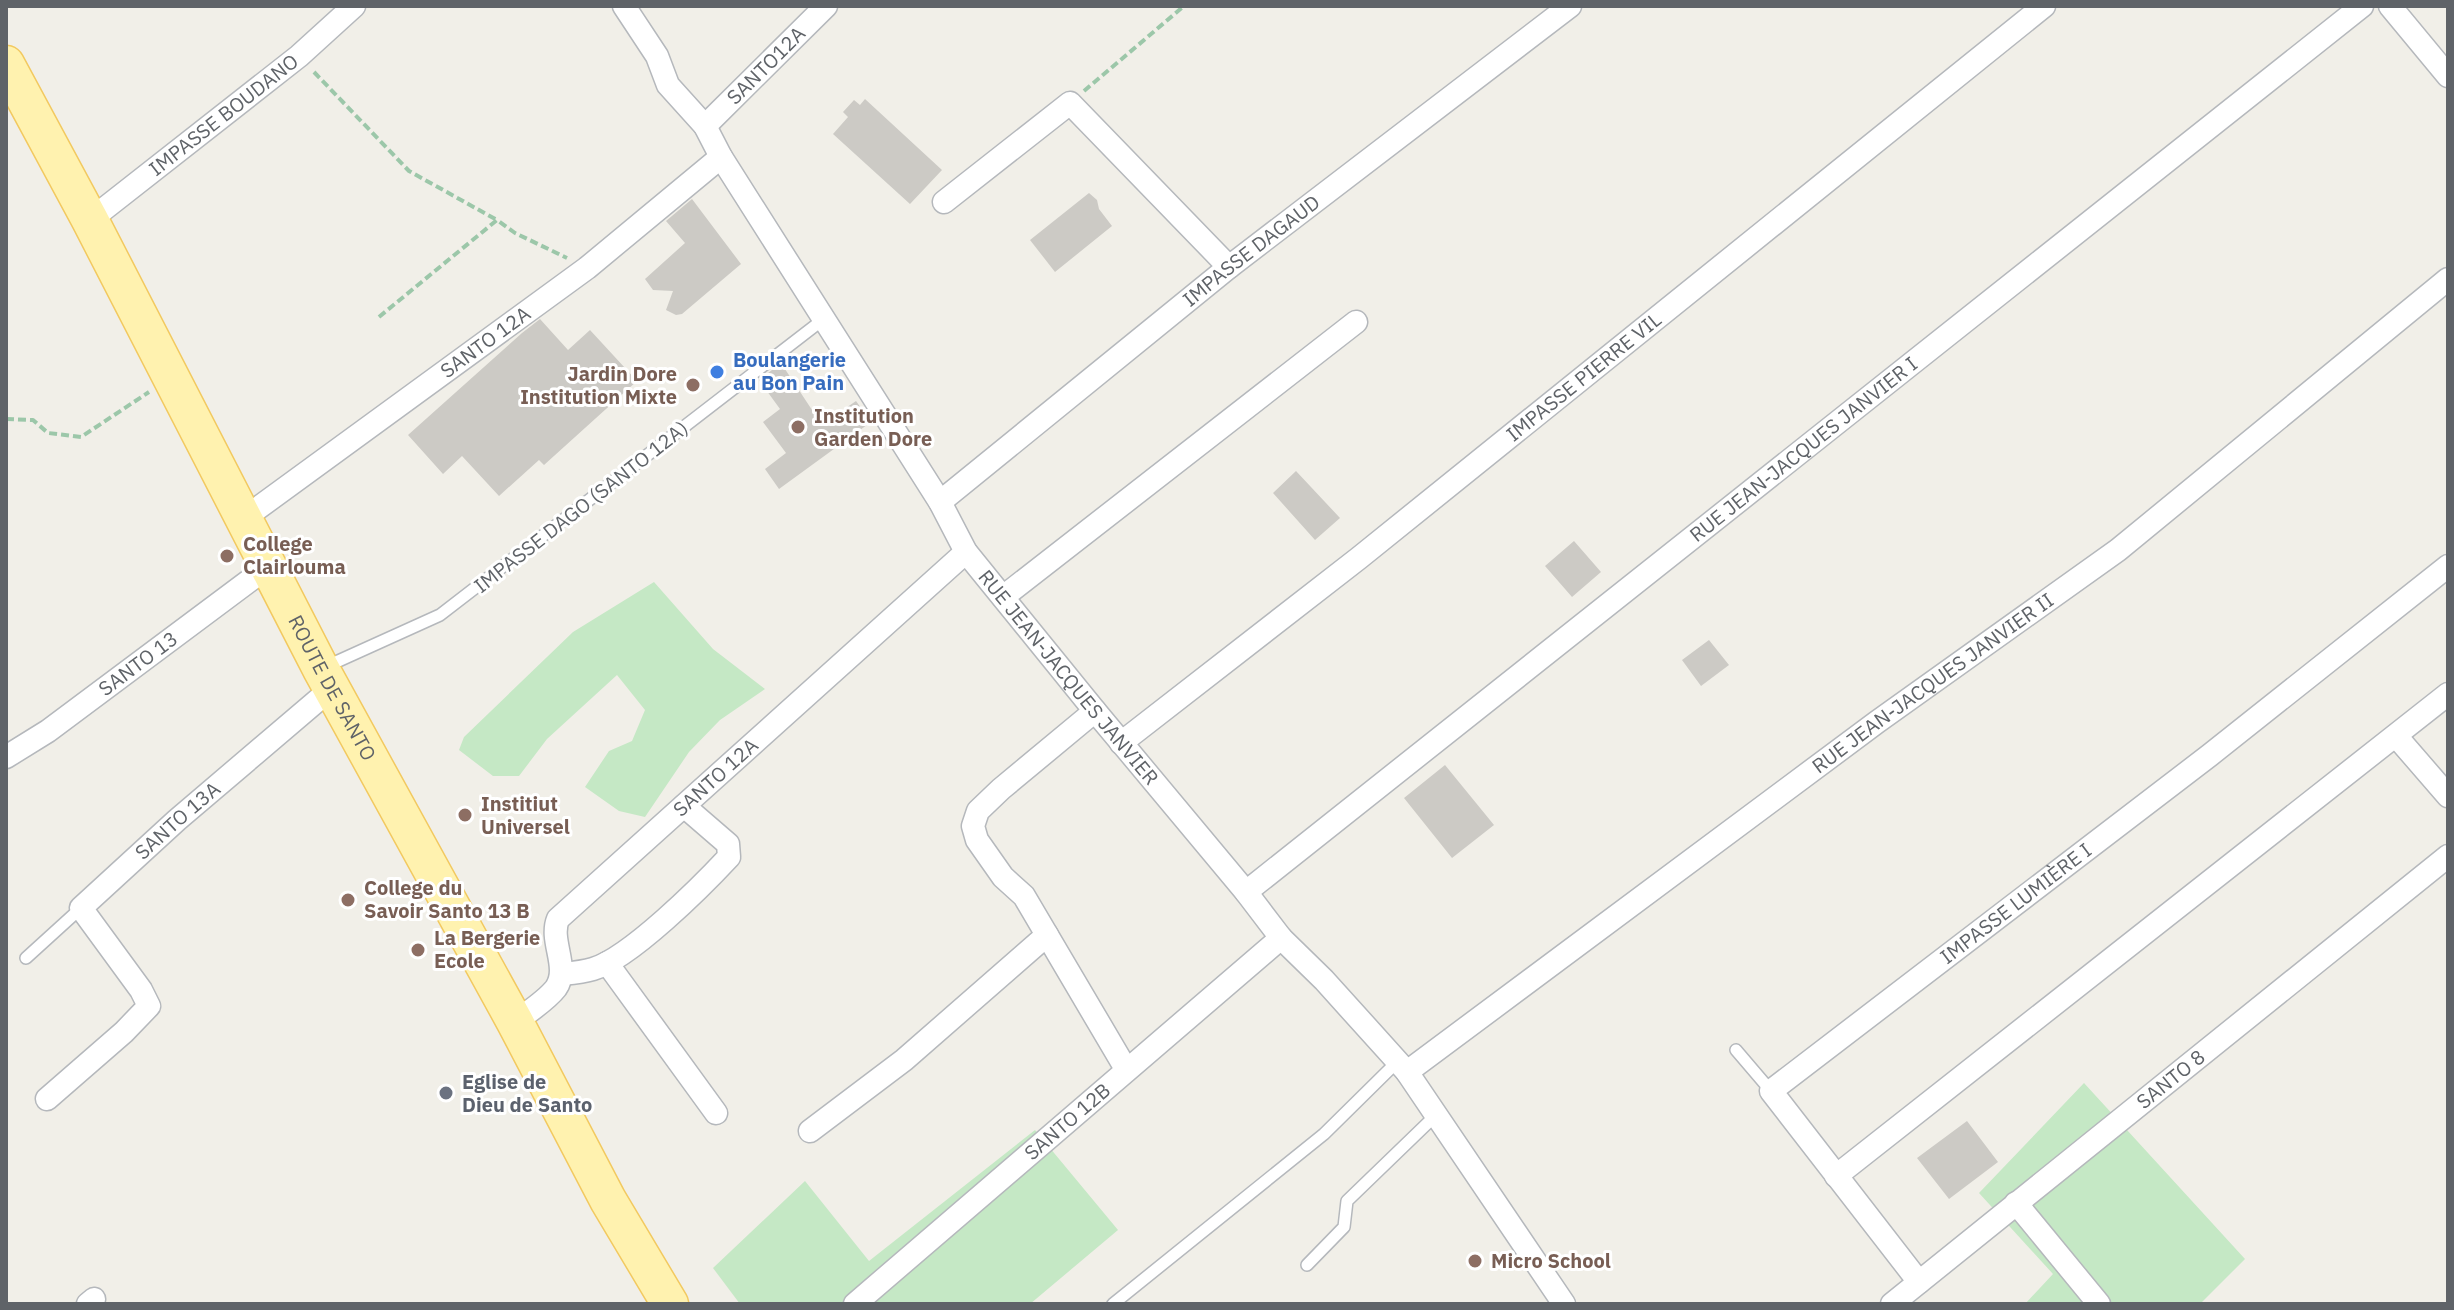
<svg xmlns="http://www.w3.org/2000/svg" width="2454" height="1310" viewBox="0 0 2454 1310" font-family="'IBM Plex Sans',sans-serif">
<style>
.green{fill:#c5e8c5}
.building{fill:#cccac5}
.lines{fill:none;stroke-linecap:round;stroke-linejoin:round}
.service-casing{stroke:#b5b8bc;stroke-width:14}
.minor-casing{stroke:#b5b8bc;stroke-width:25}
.primary-casing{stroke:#f2c960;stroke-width:39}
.path{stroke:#9cc7a9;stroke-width:4;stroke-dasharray:8 4;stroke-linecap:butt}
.service{stroke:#fff;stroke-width:11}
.minor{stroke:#fff;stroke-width:22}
.primary{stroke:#fff2af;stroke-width:36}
.shop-dot{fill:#3f7fe0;stroke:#fff;stroke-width:3}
.education-dot{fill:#8d6e63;stroke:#fff;stroke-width:3}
.worship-dot{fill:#6b7280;stroke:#fff;stroke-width:3}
.labels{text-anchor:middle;stroke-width:6;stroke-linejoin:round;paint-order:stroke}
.street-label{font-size:20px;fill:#5f6368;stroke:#fff}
.shop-label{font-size:20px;font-weight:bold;fill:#366cbe;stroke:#fff;text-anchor:start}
.education-label{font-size:20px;font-weight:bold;fill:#785e54;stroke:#fff;text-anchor:start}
.worship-label{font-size:20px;font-weight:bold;fill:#5b616d;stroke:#fff;text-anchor:start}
</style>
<rect width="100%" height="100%" fill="#f1efe8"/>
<path class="green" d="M654,582L713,649L765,689L720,720L689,752L645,817L619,811L585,787L609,751L632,741L645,710L617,675L547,739L519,776H493L459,750L464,737L573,632Z
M2084,1083L2245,1259L2200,1304H2025L2053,1274L1979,1193Z
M1035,1130L1118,1230L1030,1304H740L713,1268L805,1181L869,1261Z"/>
<path class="building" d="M865,99L942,170L910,204L833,134L848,117L843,112L854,100L860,105Z
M1089,193L1097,200L1099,209L1112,226L1055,272L1030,240Z
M692,199L741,264L682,314L676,315L666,310L673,291L653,290L645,279L685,243L666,221Z
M540,319L568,350L590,330L637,381L544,465L539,460L499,496L462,456L443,474L408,435L522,333Z
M781,363L816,416L823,411L830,419L856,401L871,422L779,489L765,469L786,453L763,422L780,409L759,380Z
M1296,471L1340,518L1315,540L1273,493Z
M1574,541L1601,572L1572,597L1545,566Z
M1709,640L1729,665L1701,686L1682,660Z
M1445,765L1494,825L1452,858L1404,798Z
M1967,1121L1998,1162L1949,1199L1917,1158Z"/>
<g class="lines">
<g class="service-casing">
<path id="service" d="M325,667L440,615L825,318
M26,958L81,908
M1736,1050L1771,1091
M1307,1265L1344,1227L1347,1201L1435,1116
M1113,1304L1324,1134L1397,1062"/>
</g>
<g class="minor-casing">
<g id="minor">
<path id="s1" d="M624,6L657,56L668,85L705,126L721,157L940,502L966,552L1095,711L1246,892L1281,938L1324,980L1407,1072L1564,1304"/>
<path d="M2390,6L2448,76"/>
<path id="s2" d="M705,126L826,6"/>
<path d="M944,202L1070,103L1229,267"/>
<path id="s3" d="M90,220L299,56L354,6"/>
<path id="s4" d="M940,502L1229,267L1570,6"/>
<path id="s5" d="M243,519L587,268L721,157"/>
<path d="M1003,597L1356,322"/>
<path d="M1095,711L1001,789L978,811L973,826L977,840L1003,877L1024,896L1126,1069"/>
<path d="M2396,736L2448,796"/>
<path id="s6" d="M1121,743L1359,558L2044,6"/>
<path id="s7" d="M6,757L48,731L269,566"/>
<path id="s8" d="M1246,892L2362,6"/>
<path d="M607,963L716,1113"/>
<path d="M562,974C572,973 583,972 593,969C630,958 702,886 729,857L728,844L684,806"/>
<path id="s9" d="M515,1022C528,1012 546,1001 556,988C570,967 549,941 558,919L966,552"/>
<path id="s10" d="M1407,1072L1877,722L2118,550L2448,279"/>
<path id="s11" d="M47,1099L124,1032L149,1006L141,990L81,908L177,820L332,688"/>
<path d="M810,1131L904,1060L1047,935"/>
<path d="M1836,1176L2448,694"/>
<path d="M2016,1203L2099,1304"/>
<path id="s12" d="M1919,1282L1771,1091L2210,755L2448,566"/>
<path d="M88,1304L94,1299"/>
<path id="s13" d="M855,1304L1281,938"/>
<path id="s14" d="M1892,1304L2448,856"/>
</g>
</g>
<g class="primary-casing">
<g id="primary">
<path id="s15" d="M6,64L90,220L321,669L515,1022L608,1200L670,1304"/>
</g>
</g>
<path class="path" d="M314,72L409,171L497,220
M1084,91L1184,6
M379,317L497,220L515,233L567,258
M6,419L33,420L48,433L81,437L149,392"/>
<use href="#service" class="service"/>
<use href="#minor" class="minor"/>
<use href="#primary" class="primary"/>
</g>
<circle class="shop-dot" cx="717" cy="372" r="8"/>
<g class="education-dot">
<circle cx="693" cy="385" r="8"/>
<circle cx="798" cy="427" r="8"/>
<circle cx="227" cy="556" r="8"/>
<circle cx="465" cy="815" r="8"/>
<circle cx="348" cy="900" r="8"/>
<circle cx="418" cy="950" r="8"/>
<circle cx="1475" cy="1261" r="8"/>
</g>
<circle class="worship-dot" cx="446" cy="1093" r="8"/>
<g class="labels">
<g class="street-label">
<text dy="7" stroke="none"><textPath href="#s2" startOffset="86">SANTO12A</textPath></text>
<text dy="7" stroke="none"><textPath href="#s3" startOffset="170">IMPASSE BOUDANO</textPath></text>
<text dy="7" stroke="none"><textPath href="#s4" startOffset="400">IMPASSE DAGAUD</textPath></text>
<text dy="7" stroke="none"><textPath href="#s5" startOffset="300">SANTO 12A</textPath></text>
<text dy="7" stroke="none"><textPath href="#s6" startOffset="590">IMPASSE PIERRE VIL</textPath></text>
<text dy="7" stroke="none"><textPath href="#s8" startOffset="712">RUE JEAN-JACQUES JANVIER I</textPath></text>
<text transform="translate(581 507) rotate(-38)" y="7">IMPASSE DAGO (SANTO 12A)</text>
<text dy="7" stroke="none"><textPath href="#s7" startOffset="162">SANTO 13</textPath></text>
<text dy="7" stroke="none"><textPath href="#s1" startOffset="808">RUE JEAN-JACQUES JANVIER</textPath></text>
<text dy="7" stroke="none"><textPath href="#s10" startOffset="654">RUE JEAN-JACQUES JANVIER II</textPath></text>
<text dy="7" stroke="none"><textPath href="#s15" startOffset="704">ROUTE DE SANTO</textPath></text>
<text dy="7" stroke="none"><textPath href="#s9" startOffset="336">SANTO 12A</textPath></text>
<text dy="7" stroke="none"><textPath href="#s11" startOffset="388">SANTO 13A</textPath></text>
<text dy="7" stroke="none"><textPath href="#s12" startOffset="550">IMPASSE LUMIÈRE I</textPath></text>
<text dy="7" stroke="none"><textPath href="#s14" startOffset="358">SANTO 8</textPath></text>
<text dy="7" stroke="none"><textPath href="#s13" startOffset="280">SANTO 12B</textPath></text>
</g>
<g class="shop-label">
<text x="733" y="367">Boulangerie<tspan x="733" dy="23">au Bon Pain</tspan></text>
</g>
<g class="education-label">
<text x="677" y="381" text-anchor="end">Jardin Dore<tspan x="677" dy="23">Institution Mixte</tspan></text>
<text x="814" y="423">Institution<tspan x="814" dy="23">Garden Dore</tspan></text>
<text x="243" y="551">College<tspan x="243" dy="23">Clairlouma</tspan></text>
<text x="481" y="811">Institiut<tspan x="481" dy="23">Universel</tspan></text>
<text x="364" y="895">College du<tspan x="364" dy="23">Savoir Santo 13 B</tspan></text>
<text x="434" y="945">La Bergerie<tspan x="434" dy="23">Ecole</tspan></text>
<text x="1491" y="1268">Micro School</text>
</g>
<g class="worship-label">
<text x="462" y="1089">Eglise de<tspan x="462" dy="23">Dieu de Santo</tspan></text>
</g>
</g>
<rect width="2454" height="1310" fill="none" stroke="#5f6368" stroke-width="16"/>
</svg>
